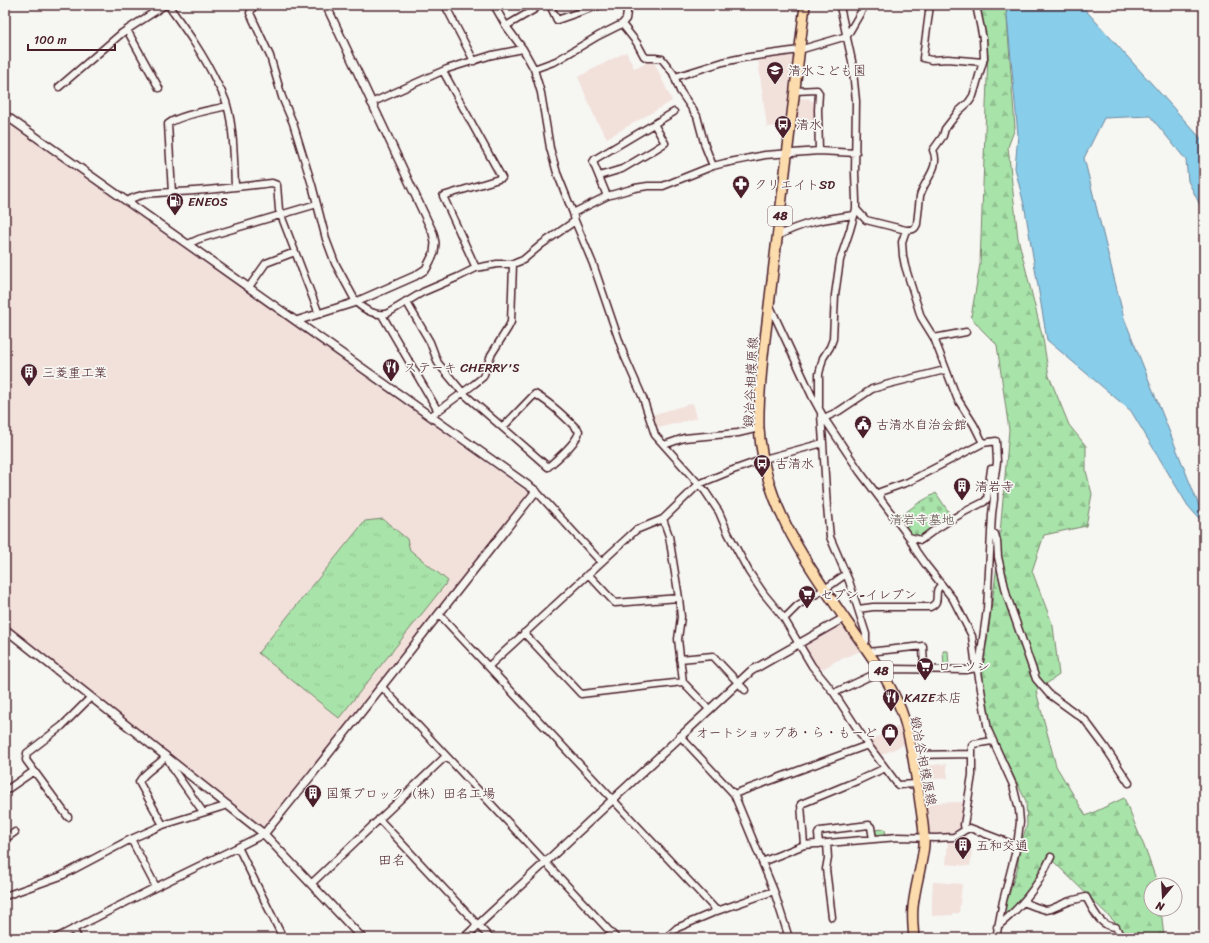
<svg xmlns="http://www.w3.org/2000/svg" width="1209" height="943" viewBox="0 0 1209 943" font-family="Sriracha,'Klee One',sans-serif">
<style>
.built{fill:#f2e0db}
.forest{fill:url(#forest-firs);stroke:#79826a}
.cemetery{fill:url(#cemetery-stones);stroke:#79826a}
.park{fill:url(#park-tufts);stroke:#79826a}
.water{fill:#88cde9;stroke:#6f879d}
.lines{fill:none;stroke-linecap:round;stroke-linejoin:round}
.minor-casing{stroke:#4a1f2b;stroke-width:9}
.tertiary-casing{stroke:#4a1f2b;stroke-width:10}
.primary-casing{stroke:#4a1f2b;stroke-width:12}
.minor{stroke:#f6f6f2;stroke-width:6}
.tertiary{stroke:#f6f6f2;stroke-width:7}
.primary{stroke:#fcdcac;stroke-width:9}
.labels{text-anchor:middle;stroke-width:3.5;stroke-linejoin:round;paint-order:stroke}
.shield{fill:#f6f6f2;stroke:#7e6067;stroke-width:1}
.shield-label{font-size:12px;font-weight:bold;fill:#4a1f2b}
.poi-label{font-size:13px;fill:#4a1f2b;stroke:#f6f6f2;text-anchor:start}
.street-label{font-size:13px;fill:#4a1f2b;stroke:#f6f6f2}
.park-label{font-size:13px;fill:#62504b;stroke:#f6f6f2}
.neighbourhood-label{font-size:14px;fill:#4a1f2b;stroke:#f6f6f2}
</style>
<defs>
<pattern id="forest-firs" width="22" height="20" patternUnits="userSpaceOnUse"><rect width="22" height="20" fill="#a8e4aa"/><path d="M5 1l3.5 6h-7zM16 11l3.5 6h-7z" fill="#92c392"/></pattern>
<pattern id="cemetery-stones" width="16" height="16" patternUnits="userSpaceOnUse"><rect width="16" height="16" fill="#a8e4aa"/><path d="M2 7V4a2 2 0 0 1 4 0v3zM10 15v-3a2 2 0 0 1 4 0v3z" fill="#92c392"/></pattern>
<pattern id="park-tufts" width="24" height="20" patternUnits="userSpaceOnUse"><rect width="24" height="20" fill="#a8e4aa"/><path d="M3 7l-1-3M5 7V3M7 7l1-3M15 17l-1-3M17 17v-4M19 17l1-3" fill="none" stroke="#92c392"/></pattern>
</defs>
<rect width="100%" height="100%" fill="#f6f6f2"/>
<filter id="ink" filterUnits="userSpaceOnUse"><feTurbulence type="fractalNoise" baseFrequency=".025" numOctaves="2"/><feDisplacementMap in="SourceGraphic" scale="8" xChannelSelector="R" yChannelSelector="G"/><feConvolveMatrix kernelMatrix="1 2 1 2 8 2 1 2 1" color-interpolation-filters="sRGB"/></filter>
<g filter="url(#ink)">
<path class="built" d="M626,52L634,68L645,64L646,61L654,62L672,101L607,138L596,120L578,77Z
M791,54L793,56L784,126L767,127L758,60L760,58Z
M798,98L810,99V101H817L816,120L796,119Z
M5,121L528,492L529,495L303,780L266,825L262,826L5,623Z
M693,403L697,418L654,429L650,418L652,415Z
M840,624H842L861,651L836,661L819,671L814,664L804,645Z
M900,726L905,744L879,756L869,741Z
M946,764L948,778L922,780L921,766Z
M962,802L963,805H965L961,829L951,835L931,836L929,834L926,803Z
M963,834H967L965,849L967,851H972L970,866L946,864L948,840L958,839Z
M933,882L962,884L959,913H953V915L932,916V898Z"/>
<path class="forest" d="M978,5H1006L1015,128L1008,147L1018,238L1043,339L1049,376L1069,425L1086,446V471L1092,494L1086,526L1044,535L1032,571L1053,626L1059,675L1036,691L1056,766L1086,816L1124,798L1144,846L1157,882L1158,885H1151V909H1161L1164,938H1132L1122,929L1052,860L1035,889L1002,916L1017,870L1020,847L1027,825L1026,801L1004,757L993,739L979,668L987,642L998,557L1009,430L997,345L982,330L971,317L980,264L988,54L985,51Z"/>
<path class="cemetery" d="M936,493L952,517L922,538C909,538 904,527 898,518L917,504Z"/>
<path class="park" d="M383,519L407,539L410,550L448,581L339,718L258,653L365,521Z
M943,651H948L949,668L944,667Z
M885,829L886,838L873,839L872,830Z"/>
<path class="water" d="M1006,5H1081L1204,142V213L1188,181L1186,160L1150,116L1104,118L1084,158L1124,318L1204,518V524L1188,506L1131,411L1047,340L1025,209L1015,168L1018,135Z"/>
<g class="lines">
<g class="minor-casing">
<path id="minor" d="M168,5C186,30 204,55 217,83C221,90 225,97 227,105C234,129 234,162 235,187
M254,5L250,13L270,56L282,97L293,123L312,185L326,239L335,263L356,302C364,310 377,317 388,313L423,292L458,277L476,268L497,264H513
M445,5L474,61
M494,5L506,26L523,49L534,69L541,93L550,148L557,173L573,213L575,221L593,264L624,355L643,398L655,435L705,491L719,512L728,533L749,572L764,594L783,617L812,666L834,693L868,745L898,785L917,784
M550,5L557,20L600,5
M930,5L923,58L931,60L948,59L983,62
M622,24L637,43L644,56L647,58H655L662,59L673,73L680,91L697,116L705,146L713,166
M506,26L535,9L538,5
M127,30L159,88
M534,69L556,61L598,36L622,24L626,19L628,5
M443,71L502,178L443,196L476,268
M675,77L723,62L742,58L799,50L847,36L865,5
M59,87L122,33L165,5
M795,91L817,90L819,93L818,110L819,151
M371,103L447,69L492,55L523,49
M599,176L622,169L654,150L665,143L654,124
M172,193L168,124C179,115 212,110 227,106
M607,196L593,162L595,159L674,112
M127,201C144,190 175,193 194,191C220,189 246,186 272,183L277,185L279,210L319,314
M856,209L866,220L906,230
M573,213L607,196L635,188L648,186H663L713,166L725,163L765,155L819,151L856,153
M777,236C805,222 824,219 854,215
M188,244L199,239L317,204
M249,287L266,263L295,252
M406,301L430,342L438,363L463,393L548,467C557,459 578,442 579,431C565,417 552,404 535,394L503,427
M769,304L812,396L824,418L860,472L909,537L916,551L926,565L953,599L972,636L976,668L978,672L988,730L1013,785L1019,810L1020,822L1017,846L1003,901L996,938
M382,315L438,411
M934,338L966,332
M819,406V374L823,358L830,347L833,339L835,295L840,260L850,230L856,209V201L855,173L856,101L852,61L841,11L839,5
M821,415L823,443L827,507L830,537L849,581L866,634V641L864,646
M431,416L473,385L483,377L491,355L508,328L511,322L513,264L523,260L542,244L575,221
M822,419L839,411L872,389L889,384L945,370
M664,445L684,438L738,433L759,428
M536,491L601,562
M881,500L880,492L908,482L983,443
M663,519L669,536L679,598L681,617L678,639L683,682L709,709
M991,532L995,534L997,541L998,557L1007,596L1036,679L1049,694L1085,720L1105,747L1129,783
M909,537L921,540C940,525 961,513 984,502L987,499L991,469H996
M588,574L615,603L679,598
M858,609L873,607H930C943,602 931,591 942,585
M439,614L717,911
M784,619L798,605L825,589L846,574
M524,633L581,694L683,682
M868,652L923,646L924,669
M680,659L713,656L745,690
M489,666L636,530L663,519L699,484L733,470L764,459L823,443
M976,668L980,660L987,609L992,514L994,499V482L997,462L996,441L983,443L974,425L957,398L934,338L921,317L905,266L903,256L902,242L906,230C911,230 915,230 917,224C918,215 919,205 920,196C924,180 941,168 933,150L943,136L945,129L959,111L969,102L973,96L976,86L984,58L983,39L976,5
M382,687L616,938
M834,693L881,671L891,669L966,670L976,668
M680,736L734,794L774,891L789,938
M912,755L972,754
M5,791L34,771
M734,794L868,745
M68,817L26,760L27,753L62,726L91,697
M379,819L490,938
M163,825L139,782C145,771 158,766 166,756L175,772L203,812
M965,830L964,825L972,775V746L974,744L992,741
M5,839L15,832
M827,843L828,858L826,869L832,917
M819,844L818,834L820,831L869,825L871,827L873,839
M804,845L801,804L859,780L885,768
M238,847L283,938
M762,862L804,845L898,837L936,838L954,837L965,830L970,828L1017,846
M311,884L446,756
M156,887L131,839L163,825L228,805
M5,896L61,876L131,839
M1023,902L1036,907L1046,910L1051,909L1070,901L1086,897C1093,910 1100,927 1116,927L1121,938
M997,927C1013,914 1027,899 1038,882C1043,874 1047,865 1051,857
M73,929L78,938
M56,938L156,887L238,847L264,834
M666,938L677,928L717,911L774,891"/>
</g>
<g class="tertiary-casing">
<path id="tertiary" d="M5,115L536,491L310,777L264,834
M296,321L356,302L415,276L426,269L434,253L435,243L433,233L326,5
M5,629L264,834L362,938
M464,938L751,671L844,618"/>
</g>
<g class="primary-casing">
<path id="primary" d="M805,5L763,356C761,380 758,404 759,428C764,504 804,559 845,619C865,648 888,677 901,710C911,737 914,767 919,795C921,812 925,829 924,845C922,866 915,886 913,907C912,917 913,928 914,938"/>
</g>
<use href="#minor" class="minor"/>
<use href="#tertiary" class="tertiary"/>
<use href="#primary" class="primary"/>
</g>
</g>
<defs>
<g id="school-pin" transform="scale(0.9)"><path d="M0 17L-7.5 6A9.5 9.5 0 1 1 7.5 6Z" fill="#4a1f2b" stroke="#f6f6f2"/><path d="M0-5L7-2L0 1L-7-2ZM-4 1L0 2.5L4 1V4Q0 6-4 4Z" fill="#fff"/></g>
<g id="bus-pin" transform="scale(0.9)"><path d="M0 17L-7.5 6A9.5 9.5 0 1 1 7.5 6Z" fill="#4a1f2b" stroke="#f6f6f2"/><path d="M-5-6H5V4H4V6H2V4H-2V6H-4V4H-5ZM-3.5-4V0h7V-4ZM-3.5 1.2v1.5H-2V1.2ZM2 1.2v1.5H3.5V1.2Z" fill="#fff"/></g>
<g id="pharmacy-pin" transform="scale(0.9)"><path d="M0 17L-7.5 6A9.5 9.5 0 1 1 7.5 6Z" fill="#4a1f2b" stroke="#f6f6f2"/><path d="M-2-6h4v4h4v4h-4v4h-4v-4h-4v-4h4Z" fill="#fff"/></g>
<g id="fuel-pin" transform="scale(0.9)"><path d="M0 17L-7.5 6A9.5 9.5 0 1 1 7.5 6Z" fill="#4a1f2b" stroke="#f6f6f2"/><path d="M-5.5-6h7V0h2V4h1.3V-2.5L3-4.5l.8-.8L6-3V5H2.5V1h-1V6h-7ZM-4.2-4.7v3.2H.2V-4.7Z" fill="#fff"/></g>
<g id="restaurant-pin" transform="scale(0.9)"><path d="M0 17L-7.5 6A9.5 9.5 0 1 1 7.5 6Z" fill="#4a1f2b" stroke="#f6f6f2"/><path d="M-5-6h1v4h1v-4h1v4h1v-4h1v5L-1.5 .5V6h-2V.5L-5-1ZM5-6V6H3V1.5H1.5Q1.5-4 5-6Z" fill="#fff"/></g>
<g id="building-pin" transform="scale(0.9)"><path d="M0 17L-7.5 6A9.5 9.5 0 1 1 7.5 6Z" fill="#4a1f2b" stroke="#f6f6f2"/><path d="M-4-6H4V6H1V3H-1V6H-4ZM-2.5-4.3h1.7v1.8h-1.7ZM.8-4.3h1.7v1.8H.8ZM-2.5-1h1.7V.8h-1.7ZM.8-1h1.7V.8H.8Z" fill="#fff"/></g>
<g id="civic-pin" transform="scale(0.9)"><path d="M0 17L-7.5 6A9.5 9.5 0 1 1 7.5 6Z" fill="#4a1f2b" stroke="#f6f6f2"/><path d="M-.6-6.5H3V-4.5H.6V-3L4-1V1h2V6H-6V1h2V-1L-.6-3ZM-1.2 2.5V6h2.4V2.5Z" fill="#fff"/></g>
<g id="supermarket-pin" transform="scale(0.9)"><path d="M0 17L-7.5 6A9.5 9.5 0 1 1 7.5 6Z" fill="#4a1f2b" stroke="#f6f6f2"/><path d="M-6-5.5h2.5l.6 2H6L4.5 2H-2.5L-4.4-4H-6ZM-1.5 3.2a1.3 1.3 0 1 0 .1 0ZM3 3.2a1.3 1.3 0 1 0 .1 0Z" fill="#fff"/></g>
<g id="shop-pin" transform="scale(0.9)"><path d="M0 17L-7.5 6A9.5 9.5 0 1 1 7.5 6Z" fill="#4a1f2b" stroke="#f6f6f2"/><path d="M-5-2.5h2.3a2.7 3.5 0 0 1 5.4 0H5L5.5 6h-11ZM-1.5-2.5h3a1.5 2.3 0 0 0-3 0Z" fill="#fff"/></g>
</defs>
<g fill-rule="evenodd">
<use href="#school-pin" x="775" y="70"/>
<use href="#bus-pin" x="783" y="124"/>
<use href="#pharmacy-pin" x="741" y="184"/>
<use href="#fuel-pin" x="175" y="201"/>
<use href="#restaurant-pin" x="391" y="367"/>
<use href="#building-pin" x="29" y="372"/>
<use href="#civic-pin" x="863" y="424"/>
<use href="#bus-pin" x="762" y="463"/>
<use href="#building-pin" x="962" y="486"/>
<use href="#supermarket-pin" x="807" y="594"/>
<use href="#supermarket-pin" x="925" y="666"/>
<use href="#restaurant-pin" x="891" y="697"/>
<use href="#shop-pin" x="890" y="732"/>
<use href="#building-pin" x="313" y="793"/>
<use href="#building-pin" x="963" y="845"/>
</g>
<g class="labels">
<g class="shield">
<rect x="768" y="206" width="24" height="20" rx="3"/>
<rect x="869" y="661" width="24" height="20" rx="3"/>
</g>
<g class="shield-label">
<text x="780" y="220">48</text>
<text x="881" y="675">48</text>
</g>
<g class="poi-label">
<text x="788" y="75">清水こども園</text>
<text x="796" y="129">清水</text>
<text x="754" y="189">クリエイトSD</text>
<text x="188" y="206">ENEOS</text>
<text x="404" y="372">ステーキ CHERRY'S</text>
<text x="42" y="377">三菱重工業</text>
<text x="876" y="429">古清水自治会館</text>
<text x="775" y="468">古清水</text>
<text x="975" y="491">清岩寺</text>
<text x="820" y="599">セブン-イレブン</text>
<text x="938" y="671">ローソン</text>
<text x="904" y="702">KAZE本店</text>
<text x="877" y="737" text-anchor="end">オートショップあ・ら・もーど</text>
<text x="326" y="798">国策ブロック（株）田名工場</text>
<text x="976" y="850">五和交通</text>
</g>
<g class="street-label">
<text transform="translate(750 382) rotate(-87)" y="5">鍛冶谷相模原線</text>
<text transform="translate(924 761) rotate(79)" y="5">鍛冶谷相模原線</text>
</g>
<g class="park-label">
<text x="922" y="524">清岩寺墓地</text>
</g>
<g class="neighbourhood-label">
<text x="392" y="865">田名</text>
</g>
</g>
<rect width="1209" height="943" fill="none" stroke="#f6f6f2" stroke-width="20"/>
<rect x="10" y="10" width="1189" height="923" fill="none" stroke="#4a1f2b" stroke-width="1.5" filter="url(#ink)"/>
<g transform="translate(1163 897) rotate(198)"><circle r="19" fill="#f6f6f2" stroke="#b1a0a2"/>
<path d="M0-3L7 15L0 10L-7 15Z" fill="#4a1f2b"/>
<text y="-6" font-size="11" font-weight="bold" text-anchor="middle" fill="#4a1f2b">N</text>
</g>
<path d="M28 44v6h87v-6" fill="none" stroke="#4a1f2b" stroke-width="2"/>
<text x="34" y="44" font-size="12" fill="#4a1f2b" stroke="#f6f6f2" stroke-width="3" paint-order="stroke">100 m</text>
</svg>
